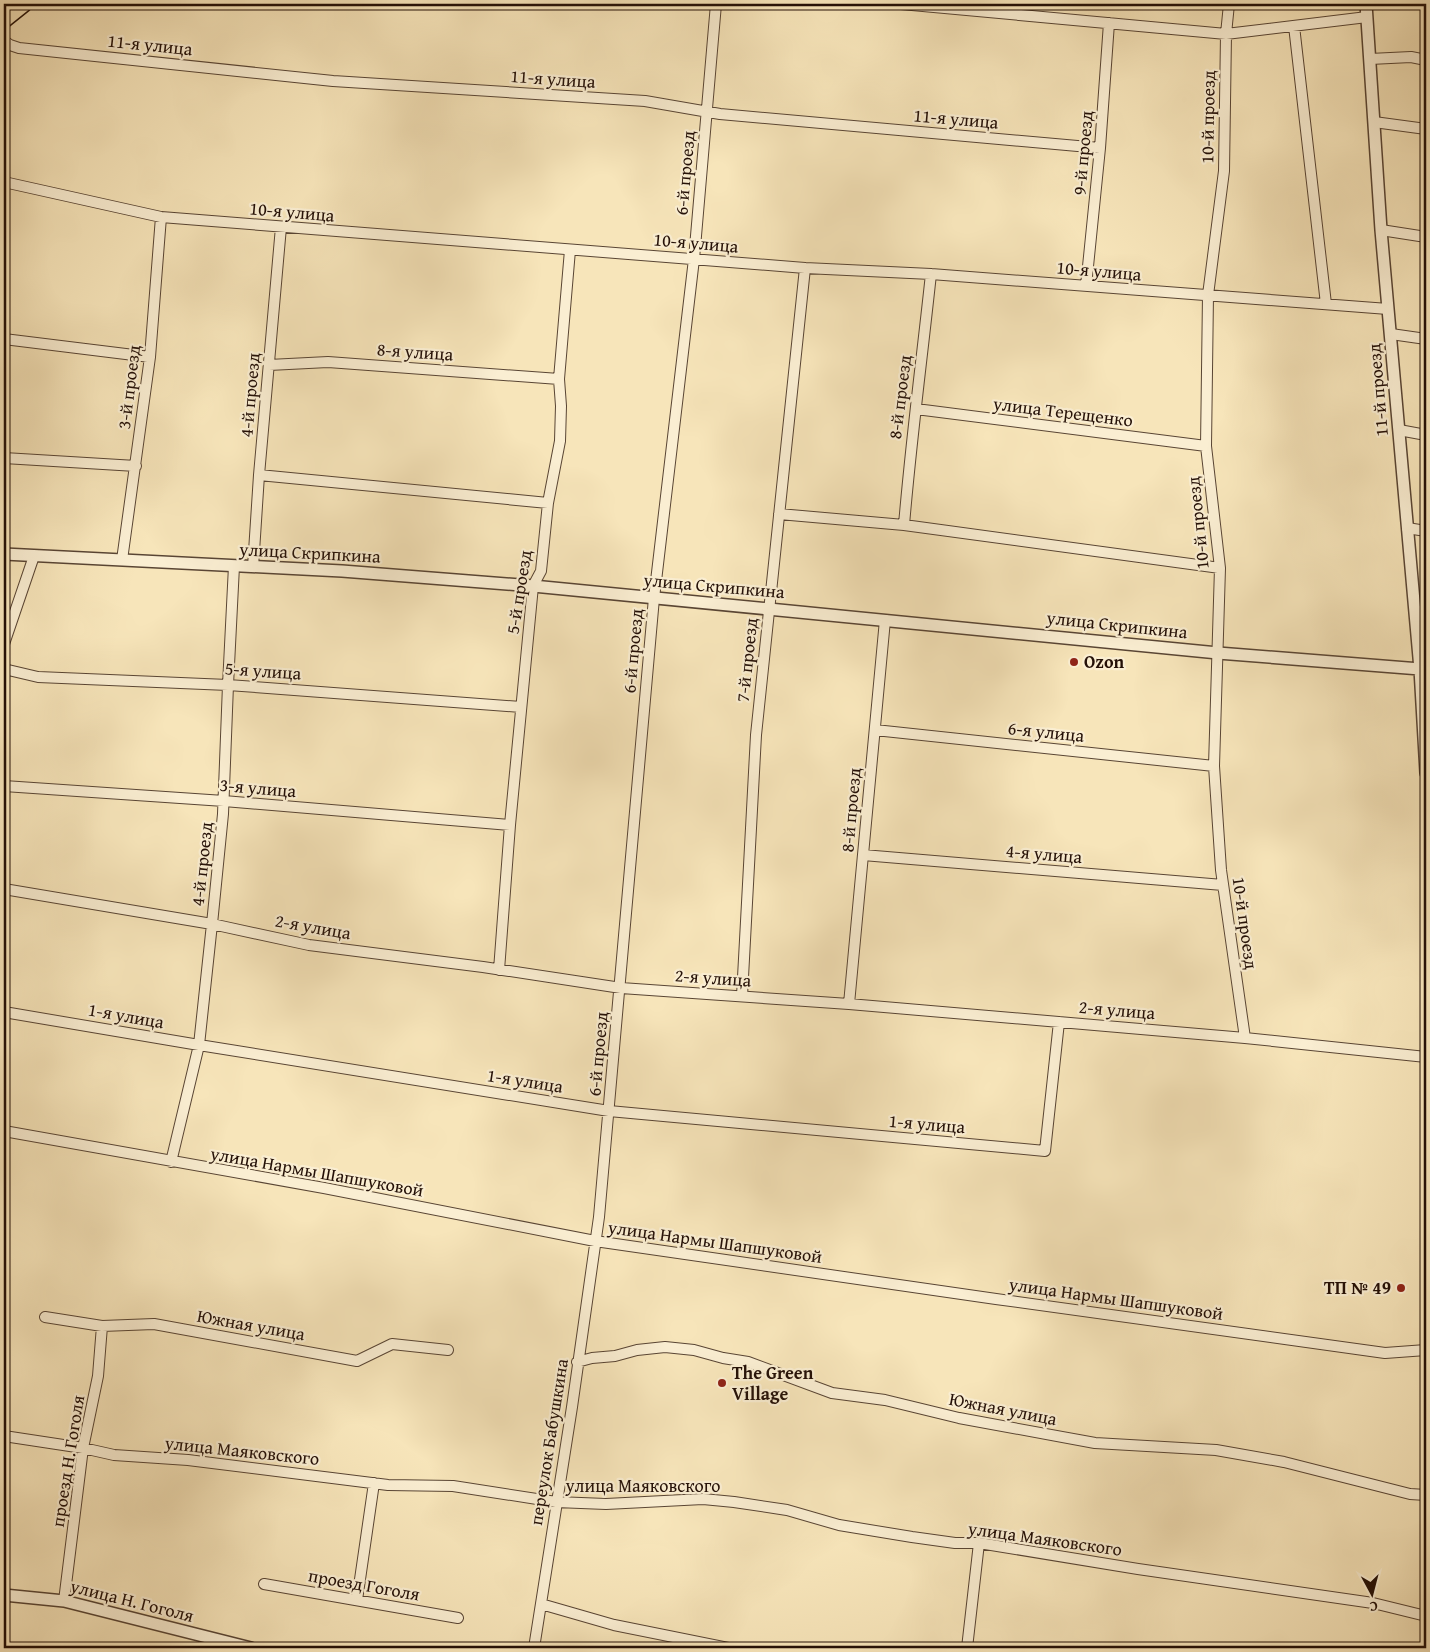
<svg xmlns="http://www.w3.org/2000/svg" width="1430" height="1652" viewBox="0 0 1430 1652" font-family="'Gentium Book Plus',serif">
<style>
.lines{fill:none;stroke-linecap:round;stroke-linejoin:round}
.minor-casing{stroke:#594534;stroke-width:12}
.tertiary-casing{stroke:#594534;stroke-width:14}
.primary-casing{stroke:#241007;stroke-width:18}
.minor{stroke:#faeed2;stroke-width:10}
.tertiary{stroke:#faeed2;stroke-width:11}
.primary{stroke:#f7e5ba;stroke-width:15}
.poi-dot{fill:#8f2418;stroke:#faeed2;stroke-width:2}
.labels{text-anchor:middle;stroke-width:4.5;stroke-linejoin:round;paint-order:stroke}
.street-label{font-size:18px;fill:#241007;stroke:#faeed2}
.poi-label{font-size:18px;font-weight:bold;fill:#241007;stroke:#faeed2;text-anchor:start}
</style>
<rect width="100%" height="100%" fill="#f7e5ba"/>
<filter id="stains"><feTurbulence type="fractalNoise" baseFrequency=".004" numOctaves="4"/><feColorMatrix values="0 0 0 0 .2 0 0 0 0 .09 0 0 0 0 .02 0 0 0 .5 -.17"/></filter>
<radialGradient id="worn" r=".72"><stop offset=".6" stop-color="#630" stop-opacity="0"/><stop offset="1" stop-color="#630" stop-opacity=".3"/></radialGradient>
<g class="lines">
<g class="minor-casing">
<path id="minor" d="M901,4L1226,34L1367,17
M1229,4L1226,34L1224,171L1208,295L1206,446L1220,568L1214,766L1221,870L1245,1038
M1294,26L1326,304
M4,41L10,45L19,48L333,81L645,101L720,114L1100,148
M1370,59L1411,57L1426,60
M1374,122L1426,129
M4,182L161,217L805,268L931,274L1388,309
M1381,230L1426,237
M1086,286L1100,148L1109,23
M1391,334L1426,339
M4,339L150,357
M269,365L328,362L559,379
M916,409L1206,446
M1399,430L1426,435
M4,458L136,466
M259,475L548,503
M779,514L904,525L1220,568
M904,525C911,441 922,358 931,274
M1407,528L1426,531
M122,560L150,357L161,217
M253,567L259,475L281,227
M4,644L34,556
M4,669L38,677L228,685L521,707
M875,730L1214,766
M4,786L224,801L510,825
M863,855L1223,885
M4,889L212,924L309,945L483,967L621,988L849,1004L1245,1038L1426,1057
M499,970L510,825L533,586L541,571L548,503L560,441L561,406L559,379L570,250
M742,996L756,735L805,268
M849,1004L885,620
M4,1012L199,1045L609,1111L1045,1151L1059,1022
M4,1131L324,1188L595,1241L996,1299L1385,1353L1426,1350
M171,1162L199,1045L212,924L223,814L228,685L234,566
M45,1317L102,1326L154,1324L357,1361L392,1344L448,1350
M577,1362L592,1358L615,1356L637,1350L665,1347L694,1350L723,1358L748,1362L832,1393L885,1400L959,1418L1095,1443L1216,1450L1284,1462L1410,1494L1426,1495
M4,1436L83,1448L114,1455L188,1460L388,1485L453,1486L556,1502L606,1504L703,1499L734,1502L787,1510L839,1525L912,1537L955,1543H979L1138,1569L1373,1603L1426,1616
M264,1584L458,1618
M357,1600L374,1483
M64,1601L83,1448L98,1376L102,1326
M541,1604L614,1625L728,1648
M534,1648L572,1407L599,1217L654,598L694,259L716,4
M967,1648L979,1543"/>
</g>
<g class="tertiary-casing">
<path id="tertiary" d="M1366,4L1381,230L1420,669L1426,773
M4,554L342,571L533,586L1218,653L1420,669
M4,1595L64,1601L251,1648"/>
</g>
<g class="primary-casing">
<path id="primary" d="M4,20L24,4"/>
</g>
<use href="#minor" class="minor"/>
<use href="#tertiary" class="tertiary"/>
<use href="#primary" class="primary"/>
</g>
<g class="poi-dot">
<circle cx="1074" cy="662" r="5"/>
<circle cx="1401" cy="1288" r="5"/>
<circle cx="722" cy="1383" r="5"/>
</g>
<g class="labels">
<g class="street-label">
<text transform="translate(150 45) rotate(6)" y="6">11-я улица</text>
<text transform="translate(553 79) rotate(4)" y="6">11-я улица</text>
<text transform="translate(1208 117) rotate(-89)" y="6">10-й проезд</text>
<text transform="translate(956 119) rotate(5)" y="6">11-я улица</text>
<text transform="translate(1083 153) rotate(-85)" y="6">9-й проезд</text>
<text transform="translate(685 173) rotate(-85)" y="6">6-й проезд</text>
<text transform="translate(292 212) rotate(5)" y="6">10-я улица</text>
<text transform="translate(696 243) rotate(5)" y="6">10-я улица</text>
<text transform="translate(1099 271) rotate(5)" y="6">10-я улица</text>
<text transform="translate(415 352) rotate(4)" y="6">8-я улица</text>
<text transform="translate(129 387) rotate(-83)" y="6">3-й проезд</text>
<text transform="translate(1378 390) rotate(-95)" y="6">11-й проезд</text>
<text transform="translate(250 395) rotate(-85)" y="6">4-й проезд</text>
<text transform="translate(900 397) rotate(-83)" y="6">8-й проезд</text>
<text transform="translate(1063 412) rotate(7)" y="6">улица Терещенко</text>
<text transform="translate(1198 523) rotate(-96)" y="6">10-й проезд</text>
<text transform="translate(310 553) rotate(3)" y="6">улица Скрипкина</text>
<text transform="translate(714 586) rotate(5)" y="6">улица Скрипкина</text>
<text transform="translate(519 592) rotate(-81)" y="6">5-й проезд</text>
<text transform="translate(1117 625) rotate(6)" y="6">улица Скрипкина</text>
<text transform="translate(633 651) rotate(-85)" y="6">6-й проезд</text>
<text transform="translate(747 660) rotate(-84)" y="6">7-й проезд</text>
<text transform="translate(263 671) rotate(4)" y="6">5-я улица</text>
<text transform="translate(1046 732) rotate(6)" y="6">6-я улица</text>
<text transform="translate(258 788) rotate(5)" y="6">3-я улица</text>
<text transform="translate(851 810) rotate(-85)" y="6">8-й проезд</text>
<text transform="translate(1044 854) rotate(5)" y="6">4-я улица</text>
<text transform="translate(202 864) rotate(-84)" y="6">4-й проезд</text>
<text transform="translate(1245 923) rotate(82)" y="6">10-й проезд</text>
<text transform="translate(313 927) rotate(10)" y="6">2-я улица</text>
<text transform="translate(713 978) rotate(4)" y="6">2-я улица</text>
<text transform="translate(1117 1010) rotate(5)" y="6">2-я улица</text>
<text transform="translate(126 1016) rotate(10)" y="6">1-я улица</text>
<text transform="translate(598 1054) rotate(-85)" y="6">6-й проезд</text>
<text transform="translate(525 1081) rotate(9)" y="6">1-я улица</text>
<text transform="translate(927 1124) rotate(5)" y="6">1-я улица</text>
<text transform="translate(317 1172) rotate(10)" y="6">улица Нармы Шапшуковой</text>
<text transform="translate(715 1242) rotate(8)" y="6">улица Нармы Шапшуковой</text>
<text transform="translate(1116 1299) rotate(8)" y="6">улица Нармы Шапшуковой</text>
<text transform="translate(251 1325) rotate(10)" y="6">Южная улица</text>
<text transform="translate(1003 1409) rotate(11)" y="6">Южная улица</text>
<text transform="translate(549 1442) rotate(-81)" y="6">переулок Бабушкина</text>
<text transform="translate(242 1451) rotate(6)" y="6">улица Маяковского</text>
<text transform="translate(68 1461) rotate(-81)" y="6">проезд Н. Гоголя</text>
<text x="643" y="1492">улица Маяковского</text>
<text transform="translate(1045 1539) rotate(8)" y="6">улица Маяковского</text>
<text transform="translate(364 1585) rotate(10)" y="6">проезд Гоголя</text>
<text transform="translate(132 1601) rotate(14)" y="6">улица Н. Гоголя</text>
</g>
<g class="poi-label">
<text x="1084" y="668">Ozon</text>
<text x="1391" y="1294" text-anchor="end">ТП № 49</text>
<text x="732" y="1379">The Green<tspan x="732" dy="21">Village</tspan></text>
</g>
</g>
<rect width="1430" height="1652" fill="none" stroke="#f7e5ba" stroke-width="20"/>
<rect x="5" y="5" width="1420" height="1642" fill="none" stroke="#241007" stroke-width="2.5"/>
<rect x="10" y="10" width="1410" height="1632" fill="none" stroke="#241007"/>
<g transform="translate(1372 1594) rotate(173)" stroke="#faeed2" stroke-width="4" paint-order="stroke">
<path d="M0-4L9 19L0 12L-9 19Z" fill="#241007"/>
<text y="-8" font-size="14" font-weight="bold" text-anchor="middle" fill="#241007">С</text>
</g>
<rect width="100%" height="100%" filter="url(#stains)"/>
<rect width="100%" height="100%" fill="url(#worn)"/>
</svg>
